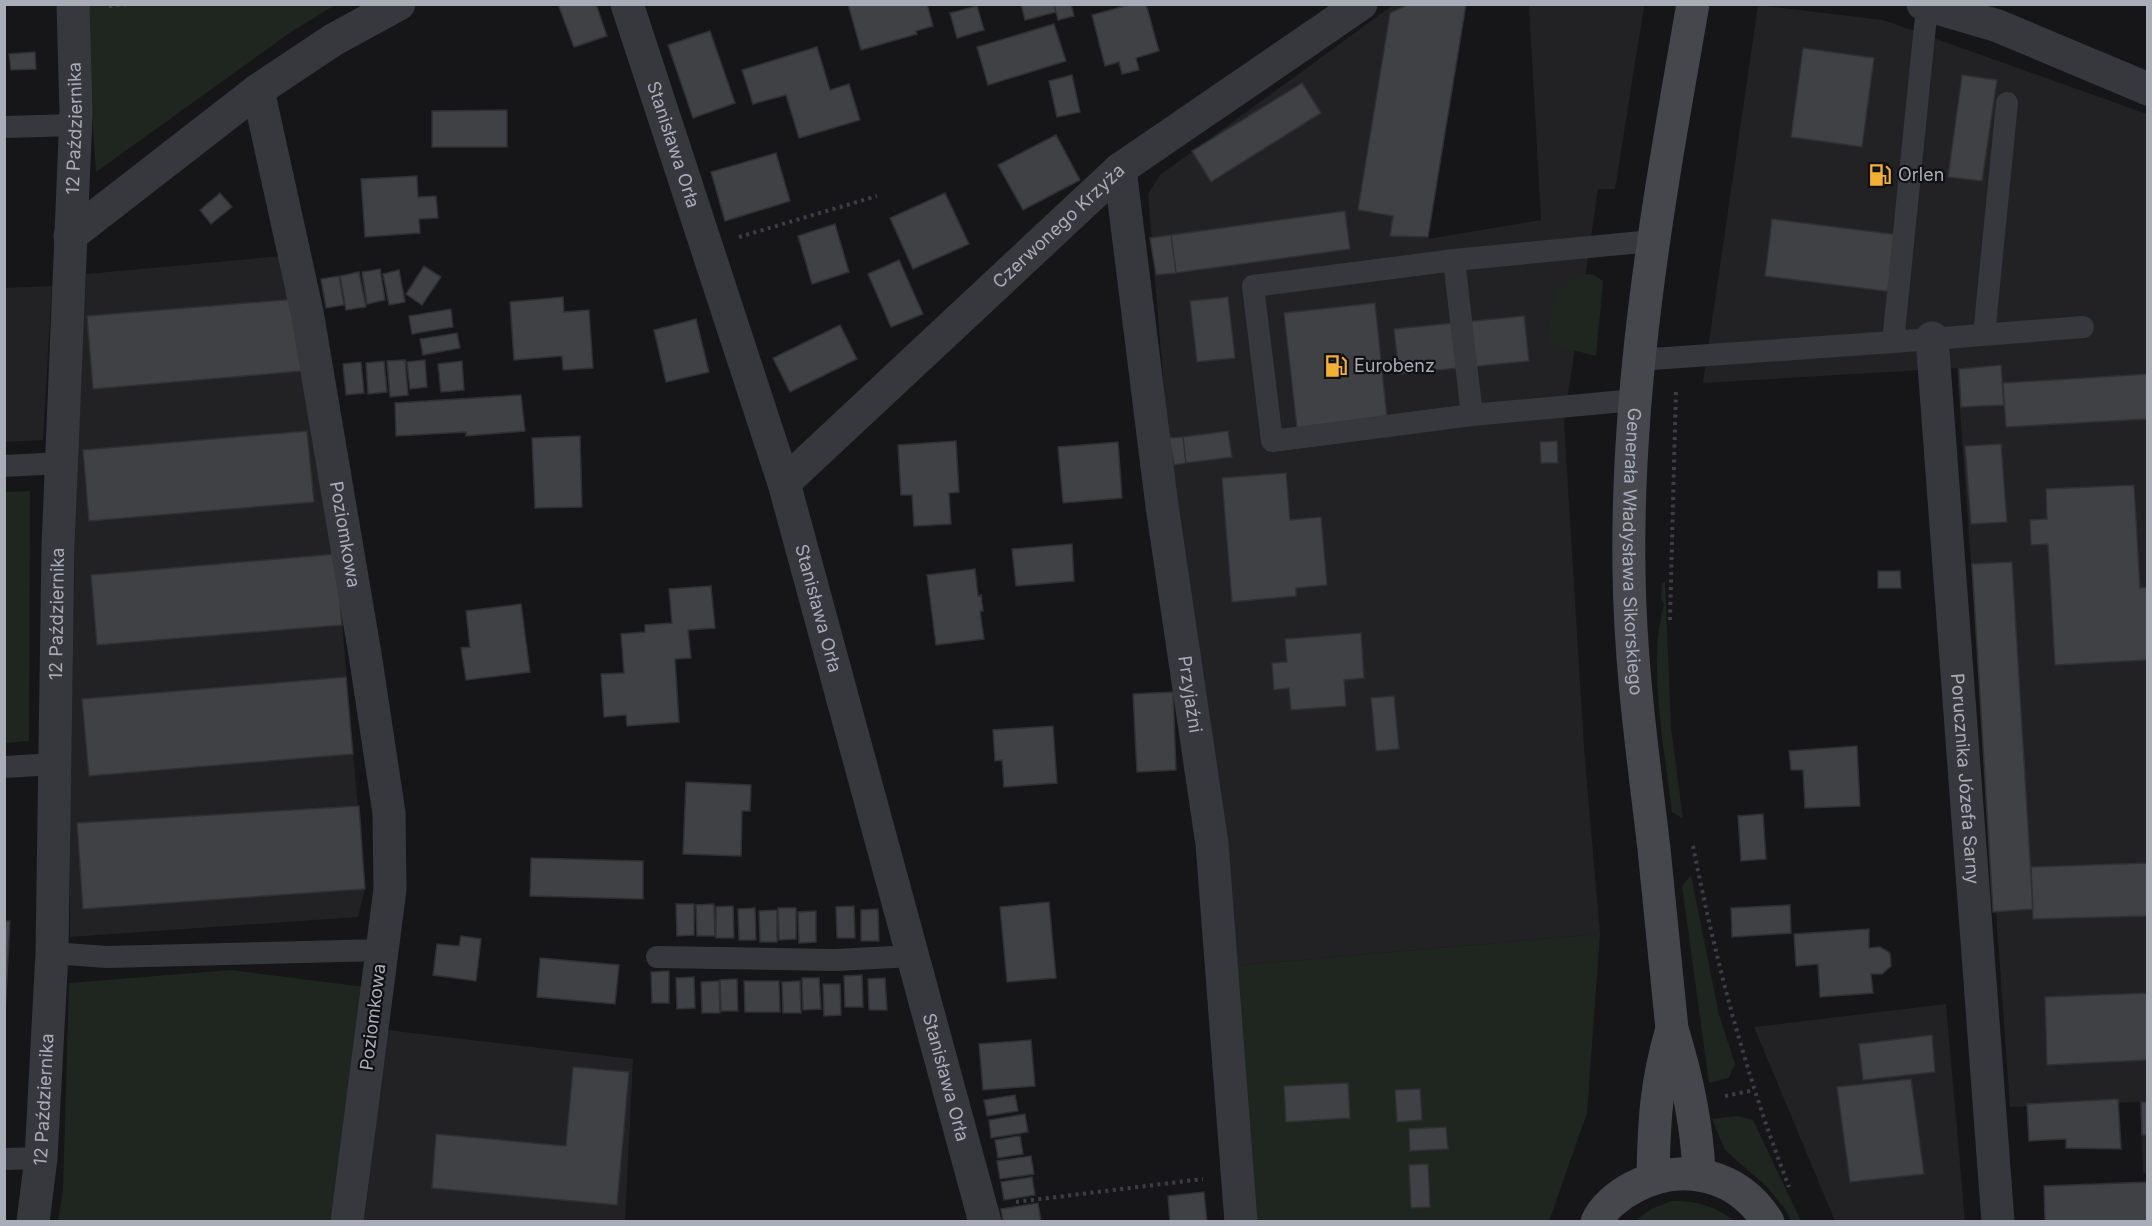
<svg xmlns="http://www.w3.org/2000/svg" width="2152" height="1226" viewBox="0 0 2152 1226" font-family="Inter,sans-serif">
<style>
.built{fill:#222225}
.green{fill:#1e261f}
.building{fill:#404145;stroke:#303034;stroke-width:1.5}
.lines{fill:none;stroke-linecap:round;stroke-linejoin:round}
.path{stroke:#3d3f44;stroke-width:4;stroke-dasharray:3 4.5;stroke-linecap:butt}
.service{stroke:#37383d;stroke-width:22}
.minor{stroke:#37383d;stroke-width:33}
.secondary{stroke:#45474d;stroke-width:33}
.labels{text-anchor:middle;stroke-width:4.5;stroke-linejoin:round;paint-order:stroke}
.street-label{font-size:18px;fill:#a8adb8;stroke:#111113}
.poi-label{font-size:18px;fill:#a8adb8;stroke:#111113;text-anchor:start}
</style>
<rect width="100%" height="100%" fill="#161618"/>
<path class="built" d="M1642,4L1644,7L1615,189H1598L1564,422L1584,747L1600,934L1234,966L1196,623L1170,461L1148,194L1160,175L1393,5H1466L1428,239L1541,220L1529,5Z
M1758,5L1883,20L2147,114V1173H2143L2140,1102L2010,1107L1957,368L1703,383Z
M293,255L336,554L365,889L358,917L70,937V805L76,488L86,274Z
M52,286L43,440L5,442V288Z
M1946,1004L1965,1221H1835L1754,1027Z
M387,1030L633,1059L625,1221L364,1222Z"/>
<path class="green" d="M84,5H335L291,32L96,172Z
M1585,274L1594,275L1603,281L1596,356L1550,344L1547,339L1554,292L1573,278Z
M30,491L29,741L5,743V492Z
M1665,581L1671,728L1683,819L1672,812C1665,753 1647,661 1664,605L1661,599L1662,584Z
M1691,875L1719,1015L1735,1064L1729,1078L1709,1083L1682,886Z
M1600,934L1587,1113L1549,1221H1257L1234,966Z
M231,970L365,987L345,1221L58,1222L63,1190L69,983Z
M1738,1116L1753,1120L1801,1221H1791L1785,1209L1767,1187L1725,1150L1712,1119Z
M1672,1201C1698,1201 1714,1206 1735,1221H1635L1651,1209Z"/>
<path class="building" d="M558,4H596L607,36L574,47Z
M848,4H927L933,26L916,31L917,34L861,50Z
M1021,4H1054L1056,12L1025,20Z
M1054,4H1071L1074,16L1058,20Z
M1132,4H1146L1159,51L1136,58L1139,70L1122,74L1119,62L1105,66L1092,15Z
M1409,4H1466L1428,237L1390,236L1393,216L1358,210L1390,13Z
M977,6L984,30L957,38L950,13Z
M1054,24L1066,61L988,85L977,47Z
M710,31L735,103L693,118L668,45Z
M817,47L830,90L849,84L860,120L799,138L786,95L753,104L742,70Z
M1803,48L1874,58L1862,147L1791,137Z
M35,52L36,69L11,70L9,54Z
M1072,75L1080,112L1057,117L1049,81Z
M1962,75L1997,80L1982,181L1948,177Z
M1302,83L1321,113L1211,182L1192,151Z
M507,110V147H432V111Z
M1056,135L1080,180L1023,210L998,165Z
M776,153L790,201L725,221L711,172Z
M417,176L418,197L436,196L438,218L419,219L420,233L365,237L361,179Z
M220,193L232,207L211,224L200,210Z
M945,193L969,244L913,269L890,218Z
M1345,211L1350,249L1176,273L1171,235Z
M1772,219L1899,235L1892,292L1765,276Z
M835,224L849,272L812,284L798,236Z
M1171,235L1176,273L1156,275L1150,238Z
M899,260L923,314L891,327L868,274Z
M424,266L441,277L422,305L406,294Z
M380,269L385,300L367,304L362,272Z
M399,270L405,302L389,305L383,274Z
M359,272L366,307L346,310L340,276Z
M339,276L344,305L326,308L321,279Z
M563,297L564,312L589,310L593,368L563,370L562,356L514,360L510,302Z
M1228,297L1235,358L1197,362L1190,301Z
M296,299L302,371L93,389L87,316Z
M1375,303L1387,418L1297,428L1284,313Z
M451,309L453,327L412,334L409,316Z
M1524,316L1529,361L1399,374L1394,329Z
M696,319L709,372L666,382L654,330Z
M840,325L857,359L790,392L773,358Z
M457,333L460,348L423,355L420,339Z
M405,360L408,395L390,397L387,361Z
M425,360L427,387L410,389L407,362Z
M384,361L387,392L368,394L366,363Z
M462,361L464,390L441,392L438,364Z
M361,362L364,393L346,395L343,364Z
M2001,365L2004,405L1961,407L1959,369Z
M2148,374V419L2006,427L2003,383Z
M521,395L525,431L466,436V432L396,436L395,403Z
M307,431L314,502L89,521L83,450Z
M1228,431L1232,457L1186,463L1183,437Z
M580,436L582,507L535,508L532,438Z
M1183,437L1186,463L1174,465L1169,438Z
M956,441L959,492L949,493L951,524L914,526L912,495H901L898,445Z
M1557,441L1558,463H1541L1540,442Z
M1118,442L1122,498L1063,503L1058,447Z
M2001,444L2007,522L1971,524L1965,446Z
M1286,473L1290,520L1321,517L1327,585L1296,588V596L1232,602L1222,478Z
M2134,485L2140,588L2148,587V660L2055,665L2048,544L2031,545L2030,520L2047,519L2046,489Z
M1072,544L1074,581L1016,586L1012,549Z
M336,554L342,625L97,645L91,575Z
M2012,562L2033,909L1993,912L1972,564Z
M975,569L978,596L981,595L983,611H980L984,639L936,645L927,575Z
M1878,571H1900L1901,588H1878Z
M711,586L715,628L688,630L691,658L675,659L679,722L627,726L626,715L604,717L601,674L624,673L621,634L645,632V625L672,623L669,589Z
M521,604L530,672L466,680L461,648L470,647L466,611Z
M1361,633L1364,678L1344,680L1346,706L1291,710L1289,688L1274,690L1272,663L1287,662L1285,639Z
M346,677L353,754L89,776L82,699Z
M1173,692L1176,770L1137,772L1133,694Z
M1394,696L1399,749L1376,751L1371,698Z
M1053,726L1057,783L1004,787L1002,760L995,761L993,730Z
M1857,746L1860,806L1805,808L1803,770H1791L1789,751Z
M686,782L751,785L750,811H742L741,856L683,854Z
M359,806L365,889L83,909L77,823Z
M1763,814L1766,859L1741,861L1738,816Z
M531,858L643,861V899L530,896Z
M2148,863V916L2033,919L2031,867Z
M1049,902L1056,978L1007,982L1000,907Z
M676,904H694V935L677,936Z
M714,904L715,936H697L696,905Z
M1790,905L1791,933L1732,937L1731,908Z
M733,906L734,938H716V907Z
M854,906L855,938H837L836,907Z
M755,908L756,940H739L738,909Z
M778,908H796V939L779,940Z
M878,909L879,941H861V910Z
M777,910V942H760L759,911Z
M816,911V942L799,943L798,912Z
M4,921H10L4,1033Z
M1869,929V948L1880,947L1890,953L1891,966L1882,974H1871L1873,993L1820,997L1818,964L1796,966L1794,934Z
M461,936L481,939L476,981L433,975L437,944L459,946Z
M540,958L619,965L615,1004L537,997Z
M669,971V1003H652L651,972Z
M862,975L863,1007H845L844,976Z
M694,977L695,1008L677,1009L676,978Z
M802,978H819L821,1009L803,1010Z
M885,978L887,1010H869L868,979Z
M737,979L738,1011H721L720,980Z
M719,981L720,1013H702L701,982Z
M744,981H779L780,1012H745Z
M800,981L801,1013H783L782,982Z
M823,984H840L841,1015L824,1016Z
M2148,993V1060L2047,1065L2045,997Z
M1932,1035L1935,1072L1863,1080L1859,1044Z
M1031,1040L1035,1086L983,1090L979,1044Z
M573,1067L629,1072L617,1205L432,1188L436,1134L566,1146Z
M1911,1079L1924,1174L1850,1182L1837,1087Z
M1348,1083L1350,1118L1286,1122L1284,1086Z
M1420,1089L1422,1120L1397,1122L1395,1090Z
M1015,1095L1018,1111L987,1116L984,1100Z
M2118,1099L2121,1149L2066,1148V1139L2029,1141L2027,1104Z
M2141,1102H2148V1135H2142Z
M1025,1114L1028,1132L991,1138L989,1120Z
M1446,1127L1448,1149L1410,1151L1409,1129Z
M1020,1136L1023,1154L998,1158L995,1140Z
M1031,1156L1034,1174L1000,1179L997,1161Z
M1428,1164L1430,1207L1411,1208L1409,1165Z
M1032,1177L1035,1195L1004,1200L1001,1182Z
M2148,1182V1222H2045L2044,1186Z
M1204,1192L1207,1222H1170L1168,1196Z
M1038,1203L1041,1222H1003L1001,1209Z"/>
<g class="lines">
<path class="path" d="M109,6L131,4
M739,237L877,196
M1670,620L1676,388
M1693,846C1716,963 1746,1076 1789,1187
M1725,1096L1754,1090
M1016,1202L1203,1179"/>
<path class="service" d="M4,127L76,125
M1454,260L1253,286L1272,441L1472,415
M1984,335L2007,103
M1893,342L2083,327
M1638,360L1893,342L1927,6
M1635,400L1472,415L1454,260L1652,241
M4,466L61,463
M4,767L55,764
M52,953L107,957L382,950
M657,957L836,960L913,956
M4,1159L41,1158"/>
<g class="minor">
<path id="s1" d="M627,4L784,483L985,1222"/>
<path d="M1923,4L1998,26L2148,89"/>
<path id="s2" d="M258,90L307,312L365,654L389,813L390,889L347,1222"/>
<path id="s3" d="M1120,169L1162,506L1212,844L1241,1222"/>
<path d="M70,236L258,90L333,40L399,4"/>
<path id="s4" d="M1932,338L1998,1222"/>
<path id="s5" d="M784,483L1120,169L1361,4"/>
<path id="s6" d="M33,1222L41,1158L52,953L58,546L76,114L73,4"/>
</g>
<g class="secondary">
<path id="s7" d="M1693,4C1660,192 1626,379 1629,570C1630,666 1643,755 1654,849C1660,909 1666,969 1672,1029C1687,1077 1697,1123 1699,1173"/>
<path d="M1653,1177C1654,1121 1656,1083 1672,1029"/>
<path d="M1597,1222C1603,1207 1620,1194 1634,1187C1682,1161 1738,1174 1768,1222"/>
</g>
</g>
<defs>
<g id="fuel-bare" transform="scale(1.8)"><path d="M-5.5-6h7V0h2V4h1.3V-2.5L3-4.5l.8-.8L6-3V5H2.5V1h-1V6h-7ZM-4.2-4.7v3.2H.2V-4.7Z" fill="#f2b134" stroke="#111113" stroke-width="2.5" paint-order="stroke"/></g>
</defs>
<g fill-rule="evenodd">
<use href="#fuel-bare" x="1880" y="175"/>
<use href="#fuel-bare" x="1336" y="366"/>
</g>
<g class="labels">
<g class="street-label">
<text dy="6" stroke="none"><textPath href="#s6" startOffset="1095">12 Października</textPath></text>
<text dy="6" stroke="none"><textPath href="#s1" startOffset="148">Stanisława Orła</textPath></text>
<text dy="6" stroke="none"><textPath href="#s5" startOffset="376">Czerwonego Krzyża</textPath></text>
<text dy="6" stroke="none"><textPath href="#s2" startOffset="453">Poziomkowa</textPath></text>
<text dy="6" stroke="none"><textPath href="#s7" startOffset="552">Generała Władysława Sikorskiego</textPath></text>
<text dy="6" stroke="none"><textPath href="#s1" startOffset="634">Stanisława Orła</textPath></text>
<text dy="6" stroke="none"><textPath href="#s6" startOffset="609">12 Października</textPath></text>
<text dy="6" stroke="none"><textPath href="#s3" startOffset="530">Przyjaźni</textPath></text>
<text dy="6" stroke="none"><textPath href="#s4" startOffset="442">Porucznika Józefa Sarny</textPath></text>
<text transform="translate(373 1017) rotate(-83)" y="6">Poziomkowa</text>
<text dy="6" stroke="none"><textPath href="#s1" startOffset="1120">Stanisława Orła</textPath></text>
<text dy="6" stroke="none"><textPath href="#s6" startOffset="123">12 Października</textPath></text>
</g>
<g class="poi-label">
<text x="1898" y="181">Orlen</text>
<text x="1354" y="372">Eurobenz</text>
</g>
</g>
<rect width="2152" height="1226" fill="none" stroke="#a8adb8" stroke-width="12"/>
</svg>
